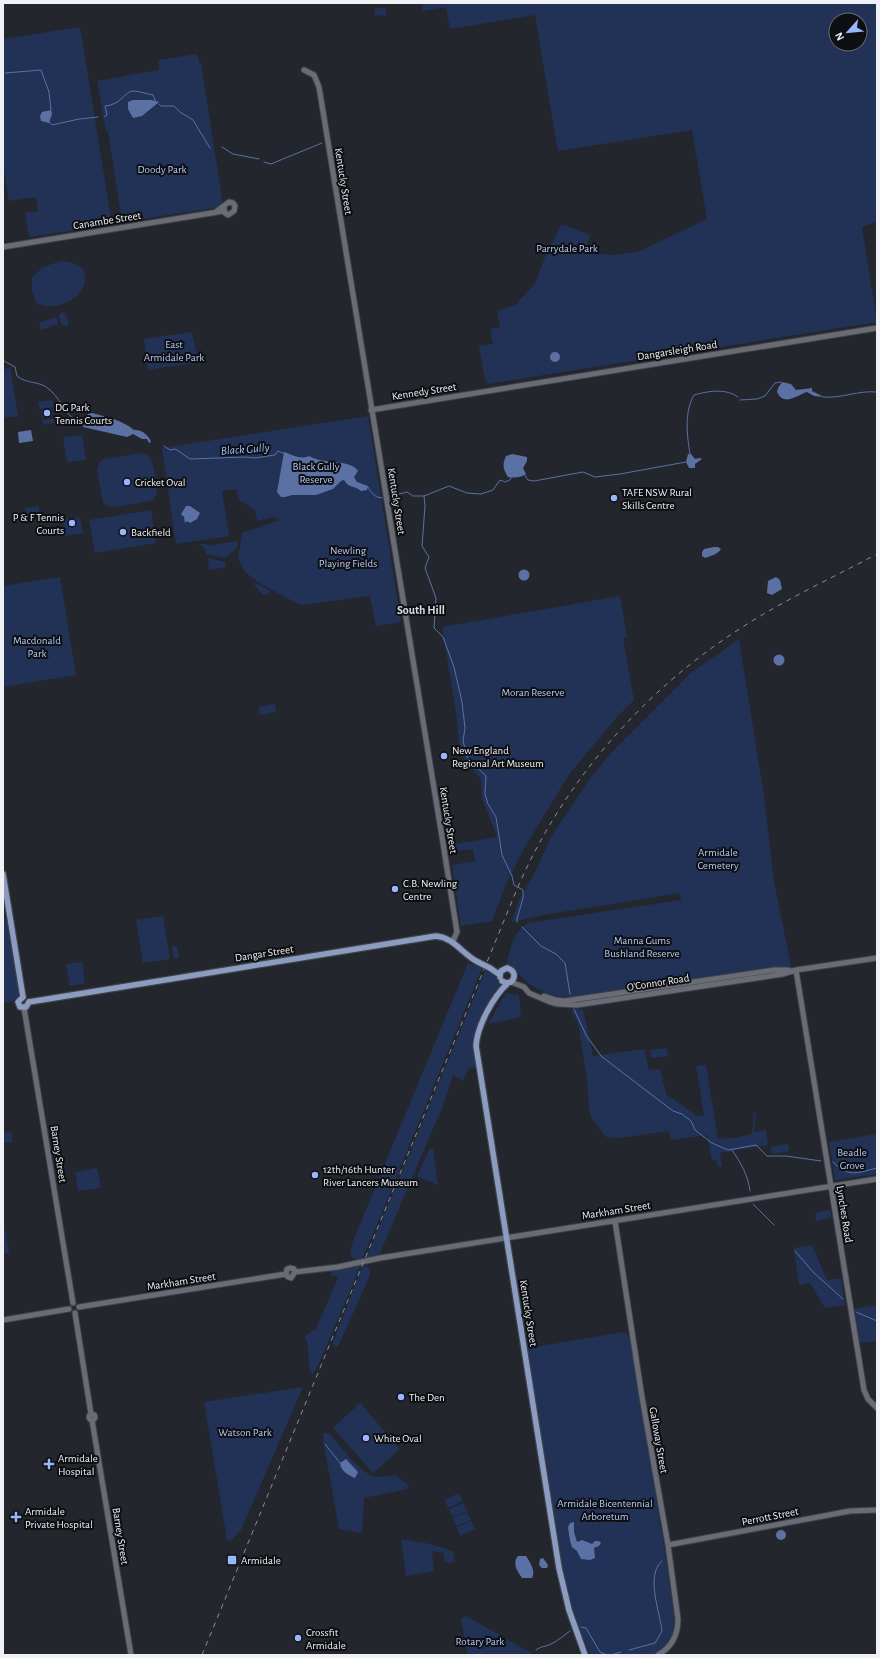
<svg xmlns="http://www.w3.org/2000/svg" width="880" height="1658" viewBox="0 0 880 1658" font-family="'Alegreya Sans',sans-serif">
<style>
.green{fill:#223257;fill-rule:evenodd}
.water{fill:#5b71a3}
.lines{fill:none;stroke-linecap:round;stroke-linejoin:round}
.stream{stroke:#5b71a3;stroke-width:1}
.secondary-casing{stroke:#3e4146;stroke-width:7}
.primary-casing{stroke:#3e4146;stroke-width:8}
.secondary{stroke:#696c74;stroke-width:5}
.primary{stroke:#8b9bc1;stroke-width:5.5}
.rail{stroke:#8b8e93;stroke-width:1;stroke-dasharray:5 5;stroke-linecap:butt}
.primary-bridge-casing{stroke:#3e4146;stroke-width:8;stroke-linecap:butt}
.primary-bridge{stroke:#8b9bc1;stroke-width:5.5}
.poi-dot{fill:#97b6fd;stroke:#0e0f12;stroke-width:1.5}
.labels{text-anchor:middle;stroke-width:4;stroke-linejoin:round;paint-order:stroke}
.park-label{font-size:11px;fill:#b6caf7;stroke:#0e0f12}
.street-label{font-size:11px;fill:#eff1f5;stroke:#0e0f12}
.poi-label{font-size:11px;fill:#eff1f5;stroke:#0e0f12;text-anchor:start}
.water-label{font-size:12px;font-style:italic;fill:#a5c0fb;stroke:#0e0f12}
.neighbourhood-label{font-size:12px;font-weight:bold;fill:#d6dae3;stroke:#0e0f12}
</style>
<rect width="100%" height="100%" fill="#23262d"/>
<path class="green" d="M422,3H877V222L862,227L877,322L488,384L485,380L479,346L493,344L490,329L500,327L497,311L515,305L535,284L545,257L561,225C566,225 583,233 590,235L584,253L615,255L640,251L707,219L692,130L558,151L535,15L450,29L446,7L423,11ZM836,20H860V44H836Z
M375,8H386V16L374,15Z
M80,27L112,224L29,237L25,213L38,211L36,197L9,201L3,165V39Z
M197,54L199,63H201L223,205L221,207L122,222L108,131H106L97,81L159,70L158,60Z
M61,261C109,263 78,318 37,304L32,291V277L43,267Z
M64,312L69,322L67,326L62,325L59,317L60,314Z
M56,317L58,324L41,330L39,323Z
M192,332L198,362L148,370L144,339Z
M10,368L18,416L3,418V369Z
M52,400L54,407L39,409L38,402Z
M52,409L53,415L42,417L41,411Z
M368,416L401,622L376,626L370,596L300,605L261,584L245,572L238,558L242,533L280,520L273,517L257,521L255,510L239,500L236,489L222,491L229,536L176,544L162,448Z
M54,418V423L43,425L42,420Z
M82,435L86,460L67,462L63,437Z
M142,453C156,455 155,482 157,493L153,500L149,501L115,507L107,506L103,502L97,470L99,463L104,459Z
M38,506L40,516L26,518L25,508Z
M151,510L156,543L95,553L89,520Z
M80,517L83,533L65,536L62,520Z
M236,541L238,544L237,548L225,558L206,554L205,548L199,544H205L209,546Z
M208,558L225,562L226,567L209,570Z
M60,577L76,675L3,687V586Z
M255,583L270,591L269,594L263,595L255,586Z
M620,596L627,637L623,638L634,700L618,716L570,773L525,847L506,884L492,921L461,926L452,865L475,861L473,849L450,852L448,845L497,837L482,798L481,779L466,763L459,743L456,712L442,627Z
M739,639L764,796L774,882L791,966L572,997C555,998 538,991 526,981C520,976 516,970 510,965L507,964C510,949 513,932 528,923L681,900L680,893L543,915L512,922L518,902L535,872L551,837L591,777L613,751L691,673Z
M275,704L276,712L260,715L259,707Z
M163,916L170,959L143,963L136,920Z
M3,918L7,919L19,992C18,1001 11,1002 3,1003Z
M177,946L179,958L174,959L172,947Z
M82,962L85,983L70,986L66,964Z
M468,963L482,968L379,1220L362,1259C356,1260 353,1259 350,1254L353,1241Z
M486,969L497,975C501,982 501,987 495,994C478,1024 470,1031 476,1067L468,1069L463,1081L453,1075L444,1103L380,1253L377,1257L366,1258Z
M506,993L519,995L521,1017L488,1024Z
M583,1009L593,1056L644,1049L649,1070L660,1069L666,1094L697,1116L704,1115L696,1066L706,1065L718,1139L735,1138L752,1134L754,1112H756L754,1132L766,1130L768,1145L720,1153L722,1166L718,1167L716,1159L712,1160L707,1135L671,1140L668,1131L620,1138L606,1137L591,1117L589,1108L587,1078L578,1023L571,1010Z
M666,1048L668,1056L651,1058L650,1050Z
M3,1127L4,1133L11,1132L13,1142L3,1143Z
M877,1134V1174L835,1180L829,1142Z
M788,1144L789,1151L772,1154L770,1147Z
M430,1148L433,1149L438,1185L417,1176Z
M97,1168L101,1188L78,1191L75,1172Z
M830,1210L831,1218L816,1221L815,1213Z
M3,1215L9,1253L3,1254Z
M812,1245L827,1280L841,1278L845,1305L825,1308L810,1283L799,1285L794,1248Z
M361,1265L320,1361L313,1374L310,1372L307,1341L305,1338L306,1335L316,1329L338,1278L336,1276H332L330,1271Z
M363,1265C369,1267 370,1269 370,1275L338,1347L332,1345Z
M877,1305V1341L860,1343L855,1309Z
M623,1332L627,1333L630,1339L660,1518L659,1526H661L675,1618L672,1636L667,1644L655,1654L591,1655L574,1618L565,1587L528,1351L530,1348Z
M303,1387L241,1530L230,1541L227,1540L204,1402Z
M360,1403L400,1449L373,1473L333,1428Z
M324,1433H329C338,1443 361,1474 374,1476C380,1478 389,1476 395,1475L409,1486L407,1489L364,1498L362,1533L339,1529L323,1439Z
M459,1493L463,1501L448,1508L445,1500Z
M463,1503L467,1511L452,1517L449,1509Z
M467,1512L471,1520L456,1526L453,1518Z
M471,1521L475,1529L460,1536L457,1527Z
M401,1539L430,1544L453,1551L455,1562L445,1563L444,1553L432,1551L434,1571L406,1576Z
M466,1616L535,1655H468L461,1619Z"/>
<path class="water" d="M133,100H151L159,102L142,116L133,118L128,109V102Z
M51,110L52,114L49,123L41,121L40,116L42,112Z
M550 357a5 5 0 1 1 10 0a5 5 0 1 1-10 0Z
M782,382L791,384L796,390L812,388V391L824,397L814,396L807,392C797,395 784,407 777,392L778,388Z
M92,413C107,417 122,420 134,430C141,429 149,435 151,442L149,443L147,439H142L133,434L127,437L83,427L85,420L88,414Z
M31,430L33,441L19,443L18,432Z
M284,452C293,455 300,460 309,456C324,465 351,459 358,471L354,477L357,482L368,486L367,490L361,491C355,485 349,489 344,480L341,481L333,489L316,495H292L285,497H281L277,492Z
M512,454L527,457V461L523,468L526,474C520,478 514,478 508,477C503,469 502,465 506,456Z
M688,454H691L695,459L700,458L702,459L695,464V468H689L686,462Z
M186,506H190L200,513L197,519L190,523L187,521L185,523L184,517L181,514Z
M714,547H718L721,549C718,554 711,556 705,558L702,556V552L704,549Z
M518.5 575a5.5 5.5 0 1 1 11 0a5.5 5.5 0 1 1-11 0Z
M776,577L780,580L782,589L772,595L767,593L768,581Z
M773.5 660a5.5 5.5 0 1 1 11 0a5.5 5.5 0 1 1-11 0Z
M346,1459L358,1472L355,1478C349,1476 340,1470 340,1463Z
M574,1522V1532L577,1542L582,1540L592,1544L595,1541H599L601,1543L599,1546L594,1548L595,1558L590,1560L581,1559L577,1551L572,1547L570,1541L568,1527L570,1523Z
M776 1535a5 5 0 1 1 10 0a5 5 0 1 1-10 0Z
M518,1556H526C530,1562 536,1571 532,1578H522C517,1571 512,1563 518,1556Z
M543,1558L548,1565L547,1568H542L539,1565L540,1559Z"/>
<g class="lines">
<path class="stream" d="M5,73L41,70L49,92L51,110
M159,104L161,106H174L180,112L193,120L210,148
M104,117L107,115L105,106C121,105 125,91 133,91C139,91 147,94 153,95L156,102
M49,122L52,125L79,119L98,117
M222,147L233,154L259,159
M264,162L271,164L322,143
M4,361L15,367L17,376C28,385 40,380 50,390C63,401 66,420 84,424
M823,397C841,399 858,390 877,392
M740,400L757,399L765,396L775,383L781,382
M164,446L170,450L175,449L180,452L190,459L245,457L255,458L275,455L278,451L285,454
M690,454C687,436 684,412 694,395C708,391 726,388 738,397
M524,474L528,480L534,481L583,472L595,477L620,474L686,462
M368,487C373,495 375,498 385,498
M424,496L425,506L422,546L429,557L425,568L436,598L434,628L443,637L454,667L462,702L465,728L463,741L468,759L486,776L485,794L488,804L496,817L502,855L512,876L514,885L523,890V898L517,919V922
M388,497L407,492L413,496H424L449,486L467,493L481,494L493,490L500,480L505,482L510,480L512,476
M522,927L541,946L556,954L565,963L570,994
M574,1009L586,1035L601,1056L673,1111L682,1114L691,1121L695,1130L712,1143L728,1150L756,1145L767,1156H786L821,1161
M732,1150C741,1163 748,1175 750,1191
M833,1162C849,1178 857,1173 877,1168
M753,1204L774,1225
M795,1251L813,1272L843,1299
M856,1312L877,1321
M325,1444L340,1463
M581,1627L586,1628L600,1652L607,1655
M536,1650C541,1646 545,1647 551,1644C558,1641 563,1636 570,1631
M629,1650L655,1643L662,1631C660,1612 645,1575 662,1561
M611,1655L621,1652"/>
<g class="secondary-casing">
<path id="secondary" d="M304,70L314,75L319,87L443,843L457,932L453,941
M217,211L229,202L233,203L235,206L234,211L228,215L225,213L224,208
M3,247L224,211
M371,410L877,328
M796,970L864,1390L868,1399L877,1408
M511,982L524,987L529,993L550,1002L558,1004L577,1005L783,974L796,970L877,958
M544,996L556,1000L565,1001L774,970H789
M24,1008L73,1303
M615,1221L642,1397L668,1545L678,1619C678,1634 672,1647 658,1655
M295,1272L338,1267L380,1258L877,1179
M286,1274L287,1269L290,1268L294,1269L295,1272
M286,1274L288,1277L291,1278L295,1272
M79,1307L286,1274
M75,1313L91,1414
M3,1320L69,1309
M89 1417a3 3 0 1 1 6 0a3 3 0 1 1-6 0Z
M92,1420L131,1655
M668,1545L850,1511L877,1510"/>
</g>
<g class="primary-casing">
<path id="primary" d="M3,874L23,997
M490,968L500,975V977
M500,975L501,971L507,968C515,970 516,977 511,982L506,983L502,981
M508,983C493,997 477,1026 476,1046L559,1568L569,1610L585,1655
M23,997L18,1002L20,1007H26L29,1002
M29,1002L436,936C455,938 462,954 478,962"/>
</g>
<use href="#secondary" class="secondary"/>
<use href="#primary" class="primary"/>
<path class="rail" d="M202,1655L517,889C563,782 644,690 741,628C784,600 832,578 877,554"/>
<g class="primary-bridge-casing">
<path id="primary-bridge" d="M478,962L490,968"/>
</g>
<use href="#primary-bridge" class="primary-bridge"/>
</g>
<g class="poi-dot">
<circle cx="47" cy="413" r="4"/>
<circle cx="127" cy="482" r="4"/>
<circle cx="614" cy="498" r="4"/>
<circle cx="72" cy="523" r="4"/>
<circle cx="123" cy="532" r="4"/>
<circle cx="444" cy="756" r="4"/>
<circle cx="395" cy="889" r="4"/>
<circle cx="315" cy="1175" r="4"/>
<circle cx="401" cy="1397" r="4"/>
<circle cx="366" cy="1438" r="4"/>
<path d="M47 1458h4v4h4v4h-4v4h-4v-4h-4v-4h4z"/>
<path d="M14 1511h4v4h4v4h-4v4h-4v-4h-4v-4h4z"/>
<rect x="227" y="1555" width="10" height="10" rx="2"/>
<circle cx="298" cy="1638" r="4"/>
</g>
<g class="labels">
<g class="park-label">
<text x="162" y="173">Doody Park</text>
<text x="567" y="252">Parrydale Park</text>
<text x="174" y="348">East<tspan x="174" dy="13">Armidale Park</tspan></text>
<text x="316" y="470">Black Gully<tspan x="316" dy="13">Reserve</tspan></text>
<text x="348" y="554">Newling<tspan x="348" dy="13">Playing Fields</tspan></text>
<text x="37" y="644">Macdonald<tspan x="37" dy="13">Park</tspan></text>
<text x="533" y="696">Moran Reserve</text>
<text x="718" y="856">Armidale<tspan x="718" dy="13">Cemetery</tspan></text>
<text x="642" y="944">Manna Gums<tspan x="642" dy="13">Bushland Reserve</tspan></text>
<text x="852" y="1156">Beadle<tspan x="852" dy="13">Grove</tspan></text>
<text x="245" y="1436">Watson Park</text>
<text x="605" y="1507">Armidale Bicentennial<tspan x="605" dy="13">Arboretum</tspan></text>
<text x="480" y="1645">Rotary Park</text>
</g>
<g class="street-label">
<text transform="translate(344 181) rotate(81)" y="4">Kentucky Street</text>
<text transform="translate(107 220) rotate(-9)" y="4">Canambe Street</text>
<text transform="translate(677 350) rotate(-9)" y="4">Dangarsleigh Road</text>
<text transform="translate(424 391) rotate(-9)" y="4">Kennedy Street</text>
<text transform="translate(397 501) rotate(81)" y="4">Kentucky Street</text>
<text transform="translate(449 820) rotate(81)" y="4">Kentucky Street</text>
<text transform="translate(264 953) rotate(-9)" y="4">Dangar Street</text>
<text transform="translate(658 982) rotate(-9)" y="4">O'Connor Road</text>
<text transform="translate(59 1154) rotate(81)" y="4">Barney Street</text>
<text transform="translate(616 1210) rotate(-9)" y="4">Markham Street</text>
<text transform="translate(845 1214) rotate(81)" y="4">Lynches Road</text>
<text transform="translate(181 1281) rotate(-9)" y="4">Markham Street</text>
<text transform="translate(529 1313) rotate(81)" y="4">Kentucky Street</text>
<text transform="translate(659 1440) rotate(80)" y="4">Galloway Street</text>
<text transform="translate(770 1516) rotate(-11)" y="4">Perrott Street</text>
<text transform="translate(121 1536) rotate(81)" y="4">Barney Street</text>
</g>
<g class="poi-label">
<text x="55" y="411">DG Park<tspan x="55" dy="13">Tennis Courts</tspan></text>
<text x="135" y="486">Cricket Oval</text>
<text x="622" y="496">TAFE NSW Rural<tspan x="622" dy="13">Skills Centre</tspan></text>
<text x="64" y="521" text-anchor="end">P &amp; F Tennis<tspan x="64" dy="13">Courts</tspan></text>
<text x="131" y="536">Backfield</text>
<text x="452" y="754">New England<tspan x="452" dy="13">Regional Art Museum</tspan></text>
<text x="403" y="887">C.B. Newling<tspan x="403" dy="13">Centre</tspan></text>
<text x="323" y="1173">12th/16th Hunter<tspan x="323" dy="13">River Lancers Museum</tspan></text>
<text x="409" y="1401">The Den</text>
<text x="374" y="1442">White Oval</text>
<text x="58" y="1462">Armidale<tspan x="58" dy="13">Hospital</tspan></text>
<text x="25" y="1515">Armidale<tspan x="25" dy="13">Private Hospital</tspan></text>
<text x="241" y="1564">Armidale</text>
<text x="306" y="1636">Crossfit<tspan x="306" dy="13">Armidale</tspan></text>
</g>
<g class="water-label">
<text transform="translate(245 449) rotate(-4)" y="4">Black Gully</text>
</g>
<g class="neighbourhood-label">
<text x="421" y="614">South Hill</text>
</g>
</g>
<rect width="880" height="1658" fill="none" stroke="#eff1f5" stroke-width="8"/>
<g transform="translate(848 32) rotate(243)"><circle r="19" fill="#0e0f12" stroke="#68696d"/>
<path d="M0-3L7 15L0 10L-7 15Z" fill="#97b6fd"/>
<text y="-6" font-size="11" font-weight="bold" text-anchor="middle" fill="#eff1f5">N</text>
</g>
</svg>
